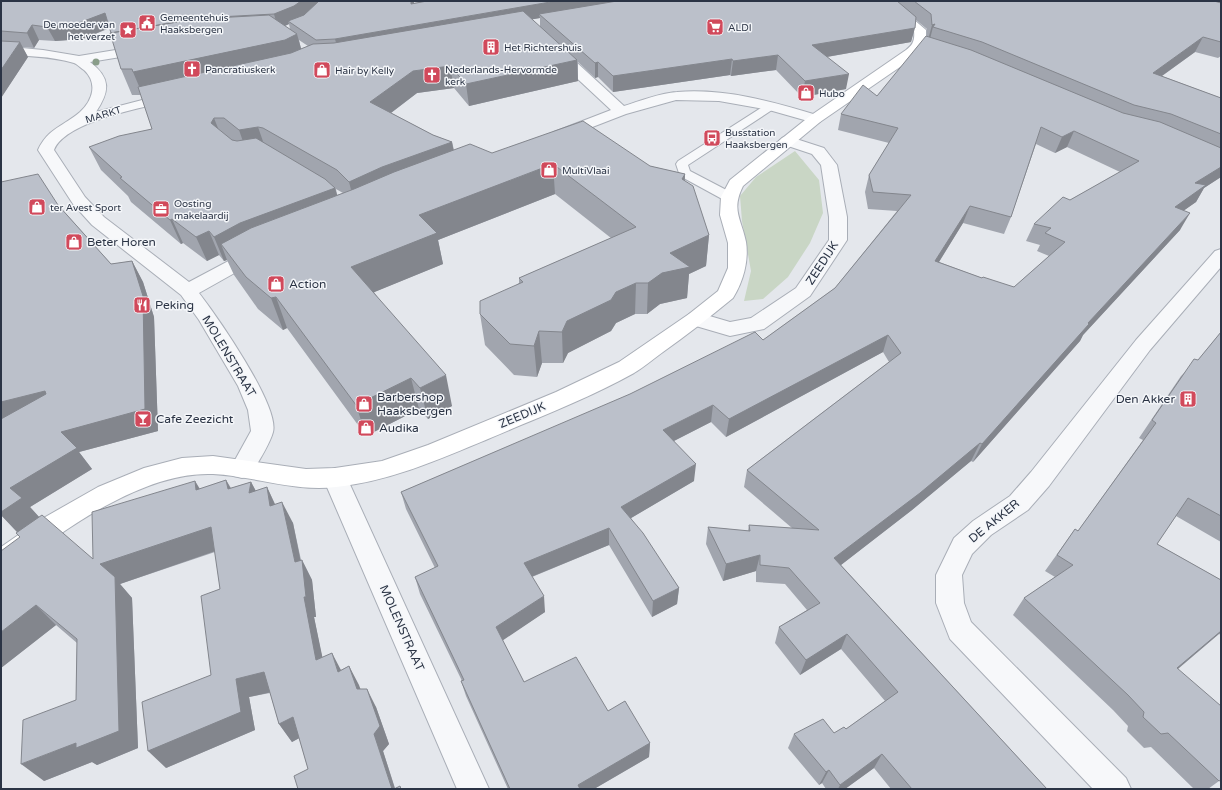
<svg xmlns="http://www.w3.org/2000/svg" width="1222" height="790" viewBox="0 0 1222 790" font-family="'Varela Round',sans-serif">
<style>
.green{fill:#c9d6c5}
.lines{fill:none;stroke-linecap:round;stroke-linejoin:round}
.service-casing{stroke:#a9aeb7;stroke-width:2}
.minor-casing{stroke:#a9aeb7;stroke-width:2}
.secondary-casing{stroke:#a9aeb7;stroke-width:2}
.service{fill:#f7f8fa;fill-rule:evenodd}
.minor{fill:#f7f8fa;fill-rule:evenodd}
.secondary{fill:#fff;fill-rule:evenodd}
.tree{fill:#899d89}
.wall{fill:#a1a5ae;fill-rule:evenodd}
.shaded-wall{fill:#83868d}
.building{fill:#bbc0ca;stroke:#83868d;fill-rule:evenodd}
.labels{text-anchor:middle;stroke-width:3;stroke-linejoin:round;paint-order:stroke}
.far-poi-label{font-size:10px;fill:#2b3445;stroke:#f4f6f9;text-anchor:start}
.far-street-label{font-size:10px;fill:#2b3445;stroke:#f4f6f9}
.poi-label{font-size:12px;fill:#2b3445;stroke:#f4f6f9;text-anchor:start}
.street-label{font-size:12px;fill:#2b3445;stroke:#f4f6f9}
</style>
<rect width="100%" height="100%" fill="#e4e7ec"/>
<path class="green" d="M795,151L819,180L823,213L810,243L788,277L763,299L744,301L751,271L742,221L740,196L756,177Z"/>
<g class="lines">
<g class="service-casing">
<path id="service" d="M771,103L777,106L775,108L688,165L690,171L734,194L736,197L734,200H724L680,176L676,164L678,161L767,104Z"/>
</g>
<g class="minor-casing">
<path id="minor" d="M146,45L151,46L153,49L151,52L90,62C111,78 110,91 96,112L173,92L178,93L180,96L178,99C148,107 66,120 54,150L85,197L104,217L189,282L251,249L257,248L263,249L266,253L263,257L199,293C216,315 280,406 273,432C270,444 257,464 250,476L242,478L234,476L230,469L251,431L248,410L238,386L199,320L181,295L92,225L73,204L38,150C48,128 64,126 80,112C93,100 98,83 84,70C81,68 77,64 74,63C52,56 24,56 1,54V46L43,50L79,56Z
M557,48L562,49L624,106C640,101 660,93 677,92C725,88 774,102 820,116L822,119L820,122L815,123L769,110L719,101L676,100L626,114L564,138L559,140L554,138L551,135L554,132L611,110L552,55L550,52L552,49Z
M787,136L824,148L837,165L847,217V240L810,296L764,329L730,336L689,324L686,319L689,314L696,312L730,322L751,318L796,288L829,240V217L821,165L812,154L782,144L779,141L782,138Z
M1221,249V267L1150,350L1049,486L1028,510L991,535L972,554L962,575L964,603L971,622L1126,778L1131,789H1093L950,639L936,603V575L954,538L973,521L1010,496L1031,472L1136,340L1215,251Z
M335,468L344,471L347,478L489,789H457L323,478L326,471Z"/>
</g>
<g class="secondary-casing">
<path id="secondary" d="M879,1H892L926,30V43L916,56L820,122L743,186C731,210 741,218 746,242C749,261 743,282 733,298C710,317 687,335 663,352C653,359 644,367 634,373C587,399 537,418 488,439C438,460 390,481 336,487C293,492 254,476 213,474C143,471 64,530 10,570L1,573V547L40,520L98,487L144,468L182,458L213,456L306,469L335,468L382,461L428,445L556,392L619,362L689,314L718,291L728,268V243L720,215L721,197L730,180L810,116L906,50C913,45 915,40 914,31Z"/>
</g>
<use href="#service" class="service"/>
<use href="#minor" class="minor"/>
<use href="#secondary" class="secondary"/>
</g>
<circle class="tree" cx="96" cy="62" r="3.5"/>
<path class="wall" d="M1,1H414V3L427,1H1221V56L1218,58L1195,52L1162,76L1221,98V177L1204,188L1196,202L1184,210L1180,230L1083,335L1080,341L973,462L971,461L912,510L841,565L1047,789H891L874,768L845,789H826L822,783L819,785L788,748L794,734L834,733L846,729L885,701L841,649L800,675L775,643L779,627L807,610L785,584L756,582V571L723,581L706,544L708,527L748,531L749,525L792,528L744,487L747,470L889,362L883,352L726,437L711,422L674,441L694,481L631,518L679,588L677,604L652,617L609,545L532,577L545,612L502,640L524,682L608,711L650,743L649,757L594,789H508L466,696L461,681H462L420,594L415,577L435,568L406,509L401,492L763,340L835,288L897,211L868,209L865,192L869,175L889,143L838,130L841,114L877,96L927,36V29L916,20L911,42L827,57L846,89L802,97L776,70L731,76L730,75L613,92L598,77L595,78L578,62V81L469,106L454,88L417,93L391,113L433,135L452,142L454,150L650,166L685,174V180L709,235L706,266L689,274L687,298L660,304L647,314H635L616,323L611,331L568,353L563,363H542L537,377L514,375L485,345L480,314L519,283V278L611,238L555,194L438,240L443,264L374,292L452,406L428,419L419,409L366,436L287,328L283,330L258,309L234,275L227,260L224,261L219,255L207,261L183,243L181,244L131,202L128,196L101,170L89,147L152,129L141,95H132L121,69L110,28L83,39L55,41L39,40L34,48L22,47L28,57L1,98ZM540,18V27L532,19ZM289,24L290,29L285,26ZM299,40L308,46L301,49ZM1036,144L1055,153L1067,147L1120,172L1070,200L1034,224L1026,241L1040,245L1037,251L1049,256L1014,287L982,278L939,262L963,223L1004,234L1011,217ZM336,189L343,193L337,195Z
M1,182L58,205L111,264L132,261L143,282L154,317L158,431L79,452L92,469L30,507L39,517L93,559L195,481L200,489L226,480L231,488L251,482L256,491L267,487L275,504L293,523L301,560H302L312,580L316,617H314L322,657L341,670L349,666L360,689L376,707L389,744L383,751L395,788L401,789H298L308,769L299,738L292,742L279,724L270,693L249,697L255,730L166,768L211,675L220,589L215,552L120,584L132,598L138,748L97,765L92,762L44,781L76,700L77,643L56,625L1,668L20,537L17,532L1,515Z
M1221,332V542L1176,516L1157,544L1221,580V635L1219,634L1178,669L1219,781L1208,789H1194L1151,747L1144,748L1127,731L1128,726L1113,710L1013,615L1024,598L1055,577L1045,571L1075,529L1078,531L1143,440L1139,438L1181,376L1198,360Z"/>
<path class="shaded-wall" d="M301,1H320L298,21H288L289,24L278,29L274,14Z
M411,1H414L413,18L411,4Z
M556,1H637L539,14L540,18L339,54L335,39Z
M105,13L111,27L83,39L55,41L47,27Z
M935,24L933,27L930,39L928,40L932,25Z
M32,25L39,40L34,48L27,33Z
M915,28L911,42L809,60L812,45Z
M297,34L304,59L144,98L133,72Z
M1203,37L1195,52L1145,88L1153,73Z
M20,42L28,57L1,98V70Z
M778,55L776,70L731,76L733,61Z
M732,59L730,75L613,92V76Z
M577,60L578,81L469,106L466,84Z
M598,62V77L595,78V63Z
M450,66L454,88L417,93L375,125L370,102L413,71Z
M849,74L846,89L802,97L805,81Z
M214,118L223,141L211,123Z
M258,127L266,150L247,153L239,130Z
M1074,131L1067,147L1055,153L1062,137Z
M452,142L456,165L355,205L349,182L382,167Z
M553,164L555,194L438,240L443,264L360,298L351,267L419,215Z
M1221,167V177L1204,188L1196,202L1165,224L1175,207L1195,183Z
M685,174L683,204L682,179Z
M335,188L342,211L221,244L227,260L224,261L214,237L240,223Z
M970,206L963,223L929,278L935,261Z
M1190,213L1180,230L1083,335L1080,341L973,462L982,444L1088,323Z
M172,219L183,243L181,244L170,220Z
M209,231L219,255L207,261L196,237Z
M709,235L706,266L689,274L687,298L660,304L647,314L648,283L670,253Z
M132,261L143,282L154,317L158,431L79,452L92,469L30,507L40,518L18,533L1,515V512L10,488Z
M636,283L635,314L616,323L611,331L568,353L563,363L562,332L567,321L616,292Z
M276,297L287,328L283,330L271,298Z
M539,331L542,363L537,377L534,346Z
M888,335L883,352L726,437L729,419Z
M446,375L452,406L428,419L420,388Z
M411,378L419,409L366,436L356,405Z
M45,391L60,413L1,428V402Z
M713,405L711,422L662,447L663,430Z
M980,443L971,461L912,510L828,575L834,558Z
M696,464L694,481L621,524V507Z
M226,480L238,502L228,489Z
M195,481L207,502L196,490Z
M251,482L262,503L249,493Z
M267,487L277,509L270,506Z
M282,502L293,523L303,573L302,560L312,580L316,617H314L327,679L316,660Z
M211,527L224,548L120,584L132,598L138,748L97,765L92,762L44,781L21,764L76,743L100,564Z
M609,528V545L526,579L524,563Z
M760,555L756,571L723,581L726,564Z
M679,588L677,604L652,617L653,601Z
M544,596L545,612L499,643L496,627Z
M36,605L56,625L1,668V632Z
M1221,631V632L1161,683L1177,668Z
M847,634L841,649L800,675L806,660Z
M332,653L342,672H338Z
M349,666L359,685L367,707L357,689Z
M264,672L276,691L249,697L255,730L166,768L148,751L236,679Z
M367,689L376,707L389,744L383,751L395,789H392L374,734Z
M293,717L305,735L292,742L279,724Z
M650,743L649,757L594,789H578V785Z
M882,754L874,768L845,789H838L840,785Z
M829,770L822,783L819,785L826,772Z"/>
<path class="building" d="M1,1H301L294,6L274,14L200,18L111,33L105,13L76,24L47,27L32,25L27,33L1,31Z
M319,1H411V4L427,1H556L335,39L316,40L288,21L304,15Z
M617,1H897L916,17L915,28L812,45L849,74L805,81L778,55L733,61L732,59L613,76L598,62L595,63L539,14Z
M914,1H1214L1221,3V42L1203,37L1153,73L1221,98V134L1171,114L1134,105L982,42L933,27L935,24L932,25L931,14Z
M523,11L577,60L466,84L450,66L413,71L370,102L433,135L452,142L382,167L349,182L337,170L263,128L258,127L239,130L224,118H214L211,123L232,140L237,141L256,138L325,179L335,188L240,223L214,237L209,231L196,237L172,219L170,220L120,178L122,177L89,147L119,136L152,129L138,87L291,53L313,44L334,43Z
M269,15L297,34L285,40L133,72L132,69H121L110,33L196,19Z
M926,36L971,50L1123,113L1160,122L1221,148V167L1195,183L1206,185L1175,207L1190,213L1088,323L1089,324L982,444L980,443L920,493L834,558L1047,789H912L882,754L840,785L829,770L826,772L794,734L823,719L834,733L844,727L846,729L898,692L847,634L806,660L779,627L820,603L789,568L760,565V555L726,564L708,527L750,531L749,525L819,530L747,470L901,353L888,335L729,419L713,405L663,430L696,464L621,507L643,533L679,588L653,601L609,528L524,563L544,596L496,627L524,682L576,657L608,711L625,701L650,743L578,785L580,789H510L461,681L464,680L415,577L438,566L401,492L630,394L755,332L763,340L835,288L911,195L873,192L869,175L898,128L841,114L863,85L877,96ZM1041,127L1062,137L1074,131L1139,161L1070,200L1063,197L1034,224L1051,228L1045,233L1065,242L1014,287L983,277L982,278L935,261L970,206L1011,217Z
M1,41L20,42L1,70Z
M583,121L650,166L685,174L682,179L693,186L709,235L670,253L690,267L662,273L648,283H636L616,292L611,300L567,321L562,332L539,331L534,346L510,344L480,314V301L523,282L519,278L636,227L553,164L419,215L437,233L351,267L446,375L420,388L411,378L356,405L276,297L271,298L246,277L221,244L251,228L354,189L394,172L470,144L492,153Z
M38,174L58,205L111,264L132,261L143,296L145,409L61,432L77,448L10,488L22,498L1,512V419L46,394L45,391L1,402V182Z
M1221,332V516L1188,498L1157,544L1221,580V631L1177,668L1221,706V780L1219,781L1168,733L1161,734L1143,717L1144,712L1128,695L1024,598L1073,565L1057,555L1075,529L1078,531L1156,423L1152,420L1194,359L1198,360Z
M226,480L228,489L251,482L249,493L267,487L270,506L282,502L295,562L302,560L306,597H304L316,660L332,653L338,672L349,666L357,689H367L380,726L374,734L392,789H298L294,776L308,769L293,717L279,724L264,672L236,679L241,712L148,751L142,702L211,675L201,596L220,589L211,527L100,564L115,577L119,731L76,748V743L21,764L23,720L76,700L77,639L36,605L1,632V551L20,537L16,533L42,515L93,559L92,512L195,481L196,490Z
M400,786L401,789H394Z"/>
<defs>
<g id="civic-square" transform="scale(0.9)"><rect x="-9" y="-9" width="18" height="18" rx="4" fill="#d1495b" stroke="#f4f6f9"/><path d="M-.6-6.5H3V-4.5H.6V-3L4-1V1h2V6H-6V1h2V-1L-.6-3ZM-1.2 2.5V6h2.4V2.5Z" fill="#fff"/></g>
<g id="supermarket-square" transform="scale(0.9)"><rect x="-9" y="-9" width="18" height="18" rx="4" fill="#d1495b" stroke="#f4f6f9"/><path d="M-6-5.5h2.5l.6 2H6L4.5 2H-2.5L-4.4-4H-6ZM-1.5 3.2a1.3 1.3 0 1 0 .1 0ZM3 3.2a1.3 1.3 0 1 0 .1 0Z" fill="#fff"/></g>
<g id="sight-square" transform="scale(0.9)"><rect x="-9" y="-9" width="18" height="18" rx="4" fill="#d1495b" stroke="#f4f6f9"/><path d="M0-6L1.8-2.2L6-1.7L2.9 1.2L3.7 5.4L0 3.3L-3.7 5.4L-2.9 1.2L-6-1.7L-1.8-2.2Z" fill="#fff"/></g>
<g id="building-square" transform="scale(0.9)"><rect x="-9" y="-9" width="18" height="18" rx="4" fill="#d1495b" stroke="#f4f6f9"/><path d="M-4-6H4V6H1V3H-1V6H-4ZM-2.5-4.3h1.7v1.8h-1.7ZM.8-4.3h1.7v1.8H.8ZM-2.5-1h1.7V.8h-1.7ZM.8-1h1.7V.8H.8Z" fill="#fff"/></g>
<g id="church-square" transform="scale(0.9)"><rect x="-9" y="-9" width="18" height="18" rx="4" fill="#d1495b" stroke="#f4f6f9"/><path d="M-1.2-6h2.4v3.5h3.3v2.4h-3.3V6h-2.4V-.1h-3.3v-2.4h3.3Z" fill="#fff"/></g>
<g id="shop-square" transform="scale(0.9)"><rect x="-9" y="-9" width="18" height="18" rx="4" fill="#d1495b" stroke="#f4f6f9"/><path d="M-5-2.5h2.3a2.7 3.5 0 0 1 5.4 0H5L5.5 6h-11ZM-1.5-2.5h3a1.5 2.3 0 0 0-3 0Z" fill="#fff"/></g>
<g id="bus-square" transform="scale(0.9)"><rect x="-9" y="-9" width="18" height="18" rx="4" fill="#d1495b" stroke="#f4f6f9"/><path d="M-5-6H5V4H4V6H2V4H-2V6H-4V4H-5ZM-3.5-4V0h7V-4ZM-3.5 1.2v1.5H-2V1.2ZM2 1.2v1.5H3.5V1.2Z" fill="#fff"/></g>
<g id="office-square" transform="scale(0.9)"><rect x="-9" y="-9" width="18" height="18" rx="4" fill="#d1495b" stroke="#f4f6f9"/><path d="M-6-3h4V-5.5h4V-3h4V5H-6ZM-1-4.5V-3h2v-1.5ZM-6 0V1H6V0Z" fill="#fff"/></g>
<g id="restaurant-square" transform="scale(0.9)"><rect x="-9" y="-9" width="18" height="18" rx="4" fill="#d1495b" stroke="#f4f6f9"/><path d="M-5-6h1v4h1v-4h1v4h1v-4h1v5L-1.5 .5V6h-2V.5L-5-1ZM5-6V6H3V1.5H1.5Q1.5-4 5-6Z" fill="#fff"/></g>
<g id="bar-square" transform="scale(0.9)"><rect x="-9" y="-9" width="18" height="18" rx="4" fill="#d1495b" stroke="#f4f6f9"/><path d="M-6-5H6L.8 .8V4.5H3.5V6h-7V4.5H-.8V.8Z" fill="#fff"/></g>
</defs>
<g fill-rule="evenodd">
<use href="#civic-square" x="147" y="23"/>
<use href="#supermarket-square" x="715" y="27"/>
<use href="#sight-square" x="128" y="30"/>
<use href="#building-square" x="491" y="47"/>
<use href="#church-square" x="192" y="69"/>
<use href="#shop-square" x="322" y="70"/>
<use href="#church-square" x="432" y="75"/>
<use href="#shop-square" x="806" y="93"/>
<use href="#bus-square" x="712" y="138"/>
<use href="#shop-square" x="549" y="170"/>
<use href="#shop-square" x="37" y="207"/>
<use href="#office-square" x="161" y="209"/>
<use href="#shop-square" x="74" y="242"/>
<use href="#shop-square" x="276" y="284"/>
<use href="#restaurant-square" x="142" y="305"/>
<use href="#building-square" x="1188" y="399"/>
<use href="#shop-square" x="364" y="404"/>
<use href="#bar-square" x="143" y="419"/>
<use href="#shop-square" x="366" y="428"/>
</g>
<g class="labels">
<g class="far-poi-label">
<text x="160" y="21">Gemeentehuis<tspan x="160" dy="12">Haaksbergen</tspan></text>
<text x="115" y="28" text-anchor="end">De moeder van<tspan x="115" dy="12">het verzet</tspan></text>
<text x="728" y="31">ALDI</text>
<text x="504" y="51">Het Richtershuis</text>
<text x="205" y="73">Pancratiuskerk</text>
<text x="445" y="73">Nederlands-Hervormde<tspan x="445" dy="12">kerk</tspan></text>
<text x="335" y="74">Hair by Kelly</text>
<text x="819" y="97">Hubo</text>
<text x="725" y="136">Busstation<tspan x="725" dy="12">Haaksbergen</tspan></text>
<text x="562" y="174">MultiVlaai</text>
<text x="174" y="207">Oosting<tspan x="174" dy="12">makelaardij</tspan></text>
<text x="50" y="211">ter Avest Sport</text>
</g>
<g class="far-street-label">
<text transform="translate(103 114) rotate(-17)" y="4">MARKT</text>
</g>
<g class="poi-label">
<text x="87" y="246">Beter Horen</text>
<text x="289" y="288">Action</text>
<text x="155" y="309">Peking</text>
<text x="377" y="401">Barbershop<tspan x="377" dy="14">Haaksbergen</tspan></text>
<text x="1175" y="403" text-anchor="end">Den Akker</text>
<text x="156" y="423">Cafe Zeezicht</text>
<text x="379" y="432">Audika</text>
</g>
<g class="street-label">
<text transform="translate(822 263) rotate(-57)" y="4">ZEEDIJK</text>
<text transform="translate(229 356) rotate(59)" y="4">MOLENSTRAAT</text>
<text transform="translate(522 415) rotate(-23)" y="4">ZEEDIJK</text>
<text transform="translate(994 521) rotate(-39)" y="4">DE AKKER</text>
<text transform="translate(402 628) rotate(66)" y="4">MOLENSTRAAT</text>
</g>
</g>
<rect width="1222" height="790" fill="none" stroke="#2b3445" stroke-width="4"/>
</svg>
